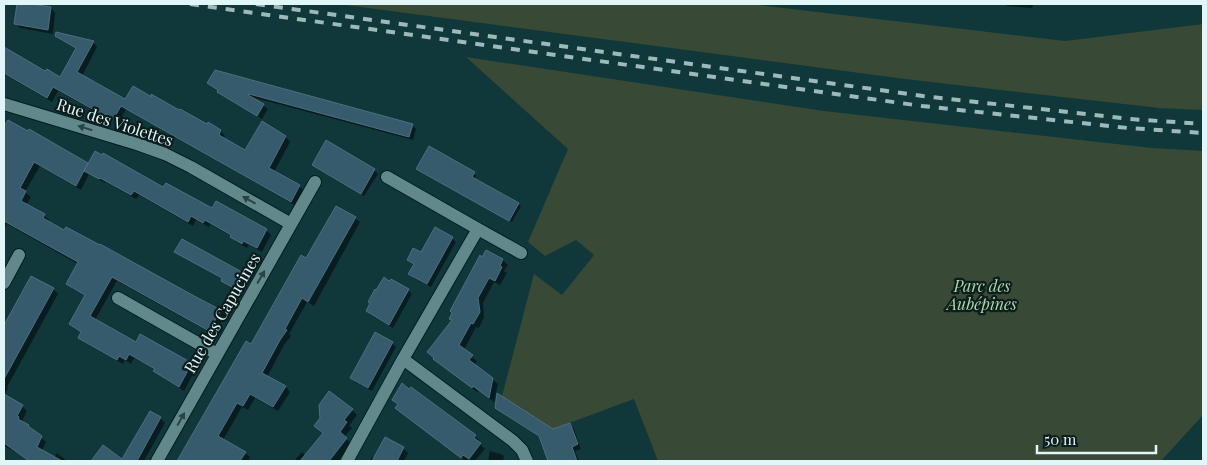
<svg xmlns="http://www.w3.org/2000/svg" width="1207" height="465" viewBox="0 0 1207 465" font-family="'Playfair Display',serif">
<style>
.green{fill:#384935}
.shadow{fill:#0007}
.building{fill:#365b6c;stroke:#4f6f7f}
.lines{fill:none;stroke-linecap:round;stroke-linejoin:round}
.minor-casing{stroke:#011e20;stroke-width:14}
.minor{stroke:#61898b;stroke-width:12}
.rail{stroke:#9eb9ba;stroke-width:4;stroke-dasharray:9 9;stroke-linecap:butt}
.oneway{fill:#2a4344}
.labels{text-anchor:middle;stroke-width:4.5;stroke-linejoin:round;paint-order:stroke}
.street-label{font-size:16px;fill:#e1f6f7;stroke:#0c1d1e}
.park-label{font-size:16px;font-style:italic;fill:#afdaa8;stroke:#0c1d1e}
</style>
<rect width="100%" height="100%" fill="#10383a"/>
<path class="green" d="M338,4H749L1065,41L1203,24V110L1159,108L905,79Z
M466,57L824,111L1152,148L1203,151V415L1161,461H658L634,399L553,429L502,396L534,274L562,295L594,255L576,240L545,256L528,242L568,149Z"/>
<path class="shadow" d="M19,4H40V6L51,8L55,13L53,34L20,28L15,23Z
M1005,4H1034L1032,8L1007,6Z
M57,36L93,42L97,47L82,76L126,100L180,112L181,110L221,131L225,136L224,139L245,152L262,123L286,137L290,142L274,172L299,186L304,191L296,206L126,109L119,122L112,118L110,120L58,91L52,102L4,74V48L46,73L60,79L77,49L61,40Z
M208,83L412,125L416,129L413,140L251,97L268,109L262,119L223,96L219,91Z
M8,121L89,165L164,189L212,210L266,230L271,235L262,252L249,245L247,248L236,242L231,236L210,224L209,227L196,220L193,226L139,195L136,199L105,182V183L89,174L81,190L40,166L25,192L31,197L26,205L44,215L49,220L48,223L220,311L225,315L214,335L117,281L95,320L137,343L191,364L196,369L184,391L160,376L155,371L156,370L134,358L131,364L125,360L123,364L84,342L80,337L82,333L75,329L70,324L86,296L73,289L68,284L78,264L7,224L4,230V129Z
M326,142L374,170L378,174L364,196L317,168Z
M418,169L474,173L476,176L474,179L518,204L521,206L512,222L420,171Z
M355,218L360,222L314,306L307,302L289,334L291,336L284,345L267,377L286,387L290,392L278,411L255,398L248,410L242,407L223,440L245,453L250,457L248,461H233L218,453L213,461H179L246,343L251,346L306,260Z
M435,228L452,238L456,242L431,287L414,278L410,274L415,265L408,259L421,254Z
M486,252L503,260L508,265L504,271L507,273L500,285L494,282L483,303L484,317L479,328L476,327L464,350L477,361L474,365L498,384L494,402L479,391L477,392L440,364L453,321Z
M178,254L241,273L243,275L236,289L225,283L223,279Z
M32,277L53,289L58,294L7,387L8,388L4,396L22,406L27,411L22,421L46,442L42,451L54,458L57,453L67,461H28L17,453L4,446V328Z
M408,290L412,294L393,328L371,315L367,311Z
M392,343L396,347L372,391L355,382L351,378Z
M496,408L553,431L570,424L574,429L581,449L575,451L579,461H549L541,438L501,412Z
M352,410L357,415L349,426L352,428L344,437L352,444L338,461H294L302,452L306,456Z
M150,412L160,418L165,423L144,461H92L104,446L123,461Z
M475,436L480,441L479,443L485,449L475,461H472L469,459L466,461L439,442L434,437Z
M403,448L408,453L404,461H370L372,457L374,458Z
M490,451L501,454L504,456L503,461H488Z"/>
<path class="building" d="M17,4H32L51,7L48,30L14,24Z
M56,32L94,41L77,72L125,99L133,86L152,97L151,94L179,110L180,109L207,124L208,122L221,130L219,135L245,150L262,121L286,136L269,168L300,185L291,202L121,106L114,118L107,114L105,116L53,87L47,98L4,73V47L45,71L47,69L60,77L76,48L55,36Z
M215,70L413,124L409,137L249,94L248,95L264,104L257,116L217,92L218,90L207,83Z
M8,120L28,131L29,129L88,163L76,186L34,162L20,188L26,191L21,201L45,214L43,218L64,230L66,227L100,245V244L196,297L221,310L209,331L112,277L90,316L136,342L140,334L192,363L179,387L153,371L155,369L129,354L126,360L119,356L117,360L78,338L81,332L69,324L85,295L66,284L78,262L4,221V126Z
M326,140L375,169L361,194L312,165Z
M429,146L475,172L472,177L519,203L509,221L416,169Z
M95,151L102,155L103,153L163,187L166,183L212,208L216,201L267,229L257,248L243,241L242,244L230,237L231,235L205,220L203,223L191,216L188,222L134,191L131,195L100,178L99,179L84,171Z
M336,206L356,217L308,302L302,298L285,329L287,330L280,340L262,373L286,386L273,407L250,394L243,406L237,403L218,436L246,452L240,461H177L246,341L251,344L301,255L306,258Z
M435,227L453,237L427,284L408,274L414,264L407,260L413,248L421,252Z
M182,239L242,272L234,288L221,281L222,278L174,252Z
M486,250L503,259L500,266L502,267L495,281L489,278L478,298L480,312L473,324L471,323L459,345L473,355L469,360L493,378L489,398L473,386L472,388L433,359L434,358L427,352L452,320L449,319L452,313L450,311L480,255L482,257Z
M31,276L54,288L4,379V325Z
M384,277L389,281L391,279L409,289L389,325L366,311L370,303L368,302L375,289L376,290Z
M375,332L393,342L368,388L350,378Z
M402,383L409,389L411,387L476,435L474,438L481,443L469,459L463,455L461,458L395,408L398,404L392,400Z
M329,391L353,409L344,420L347,422L340,432L347,438L329,461H300L323,433L314,426L320,418L319,405Z
M497,393L553,429L570,423L578,444L572,447L577,461H548L539,436L495,408Z
M4,394L23,405L17,416L19,417L18,419L29,425L28,426L42,436L37,447L62,461H29L4,443Z
M150,411L161,417L137,461H91L103,445L122,459Z
M385,437L404,447L397,461H372Z"/>
<g class="lines">
<g class="minor-casing">
<path id="minor" d="M4,104L137,144L165,154L191,167L291,224
M387,177L478,229L403,359L513,441L522,450L527,461
M478,229L521,253
M4,283L19,255
M118,298L217,354
M157,461L315,182
M347,461L403,359"/>
</g>
<use href="#minor" class="minor"/>
<path class="rail" d="M190,4L922,106L1128,128L1203,133
M256,4L923,96L1130,119L1203,124"/>
</g>
<defs><path id="oneway-solid" d="M-6-.8H1V-3.2L6.5 0L1 3.2V.8H-6Z" transform="scale(1.25)"/></defs>
<g class="oneway">
<use href="#oneway-solid" transform="translate(85 128) rotate(-163)"/>
<use href="#oneway-solid" transform="translate(249 200) rotate(-151)"/>
<use href="#oneway-solid" transform="translate(261 277) rotate(-60)"/>
<use href="#oneway-solid" transform="translate(181 419) rotate(-61)"/>
</g>
<g class="labels">
<g class="street-label">
<text transform="translate(115 122) rotate(18)" y="6">Rue des Violettes</text>
<text transform="translate(222 313) rotate(-60)" y="6">Rue des Capucines</text>
</g>
<g class="park-label">
<text x="982" y="292">Parc des<tspan x="982" dy="18">Aubépines</tspan></text>
</g>
</g>
<rect width="1207" height="465" fill="none" stroke="#e1f6f7" stroke-width="10"/>
<path d="M1037 445v8h119v-8" fill="none" stroke="#e1f6f7" stroke-width="2.5"/>
<text x="1044" y="445" font-size="15" fill="#e1f6f7" stroke="#0c1d1e" stroke-width="4" paint-order="stroke">50 m</text>
</svg>
